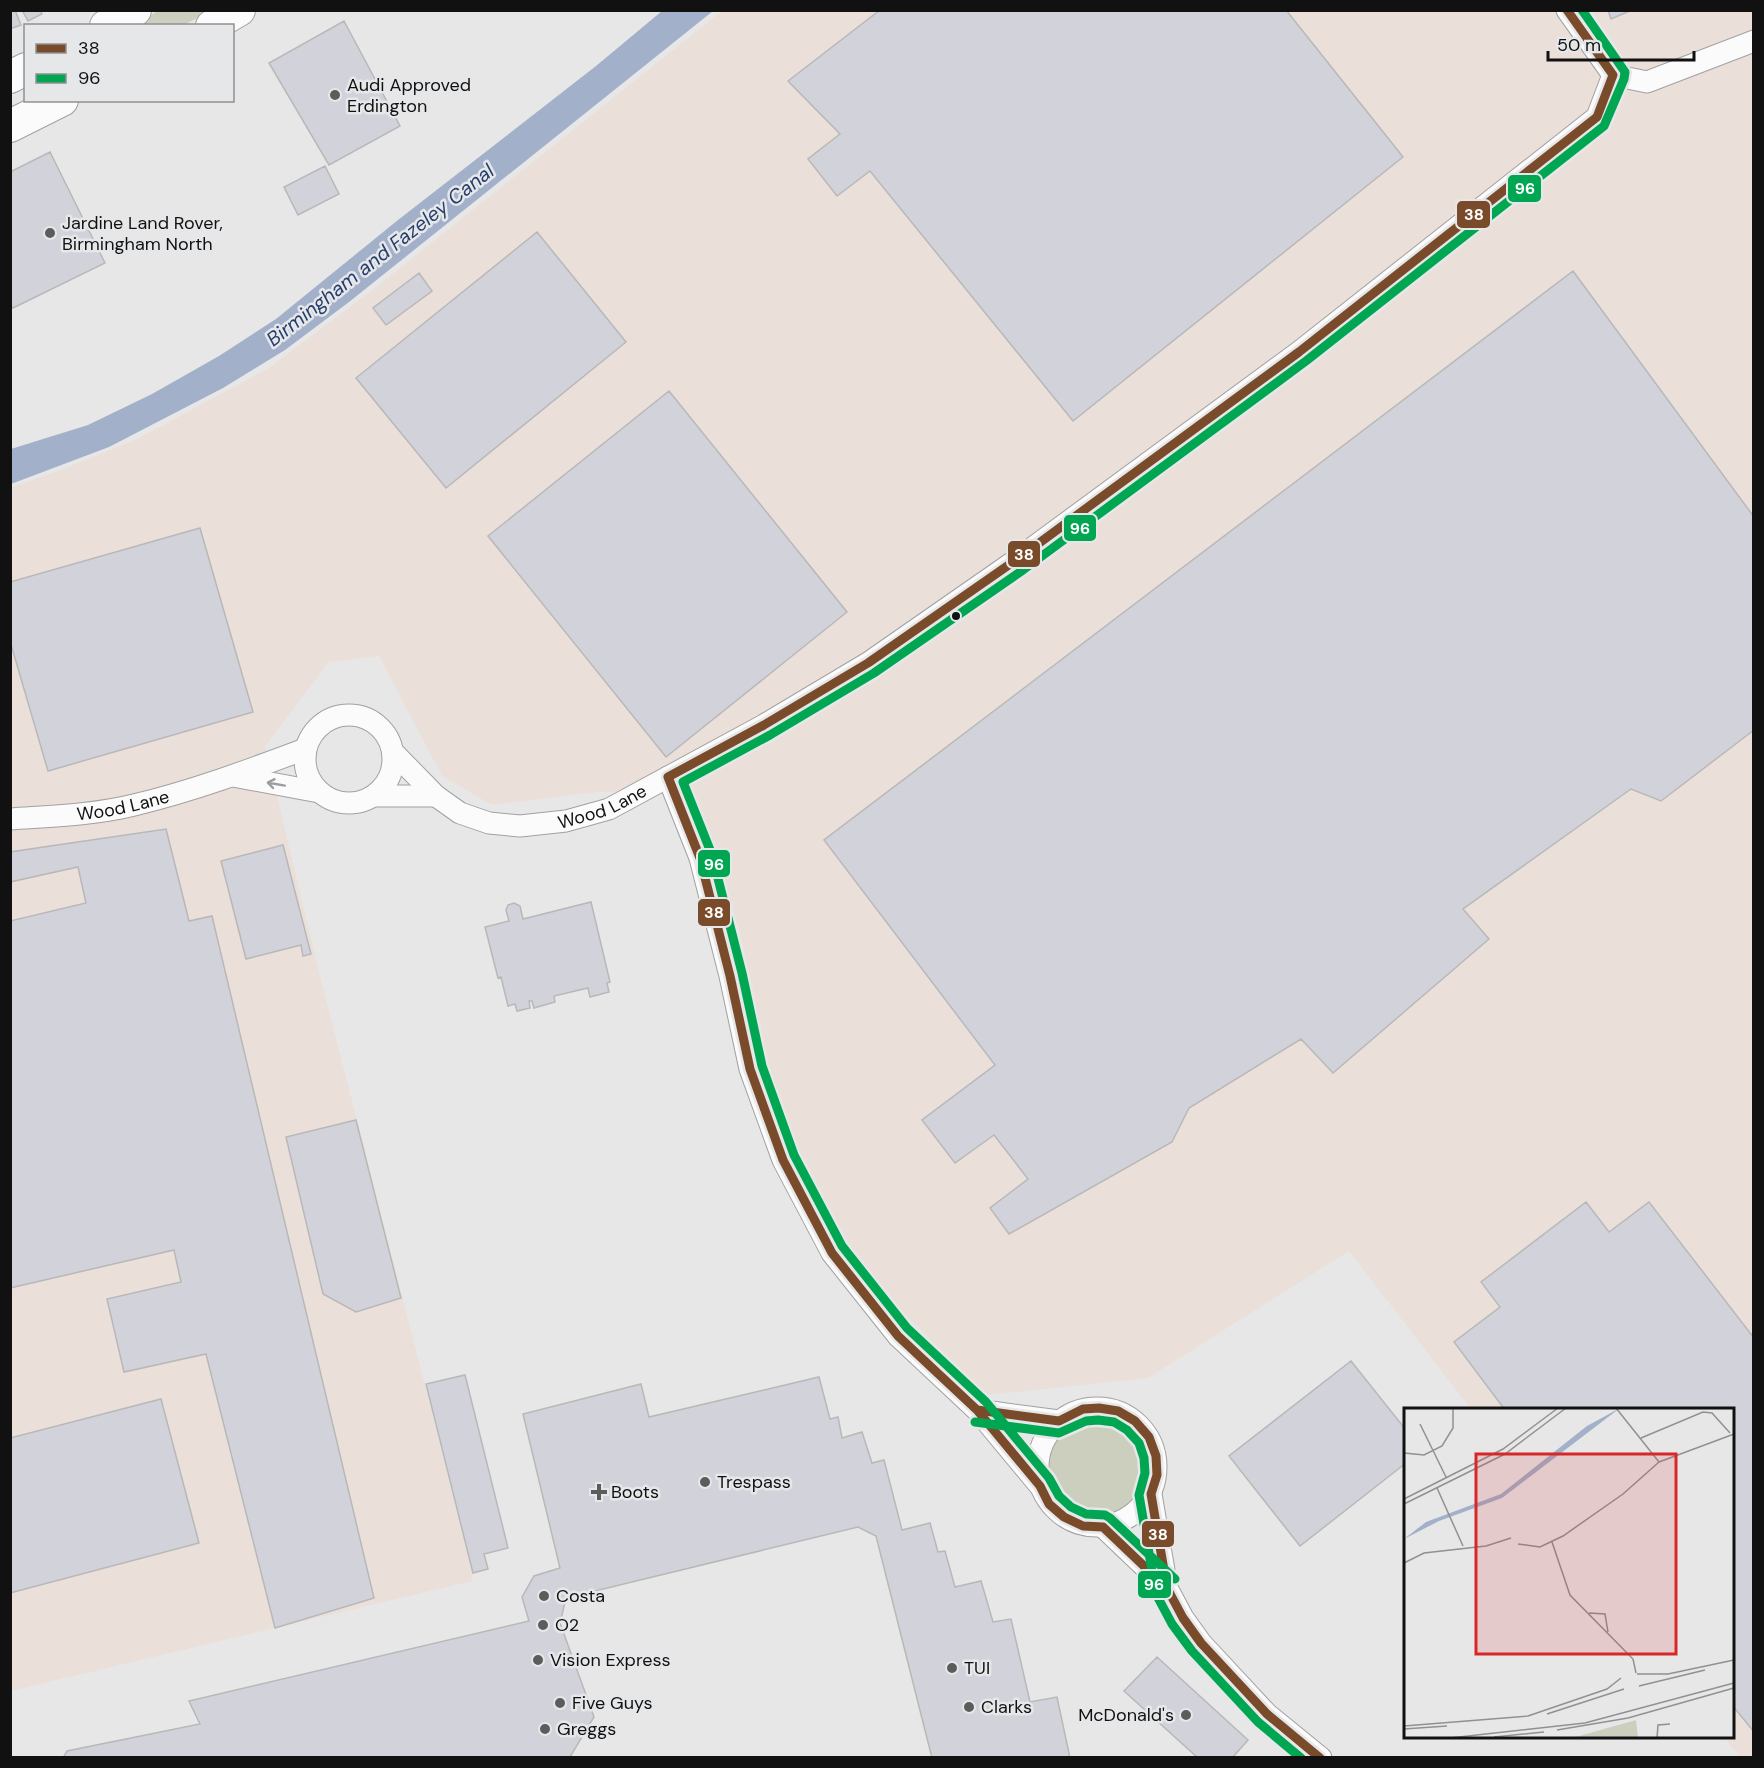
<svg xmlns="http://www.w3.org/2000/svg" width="1764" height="1768" viewBox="0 0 1764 1768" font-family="'DM Sans',sans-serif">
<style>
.industrial{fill:#ebdfd9}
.green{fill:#cccfbd}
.water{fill:#a3b0c9}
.building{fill:#d2d2da;stroke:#b8b8b9;stroke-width:1.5}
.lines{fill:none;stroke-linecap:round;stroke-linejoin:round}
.minor-casing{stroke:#a1a1a2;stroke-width:23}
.highway-casing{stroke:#a1a1a2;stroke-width:34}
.minor{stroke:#fbfbfc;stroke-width:21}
.highway{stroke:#fbfbfc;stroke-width:32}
.bus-1-casing{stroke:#e6e7e9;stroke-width:14}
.bus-2-casing{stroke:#e6e7e9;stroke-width:14}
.bus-1{stroke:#7a4b2a;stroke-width:9}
.bus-2{stroke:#00a651;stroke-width:9}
.oneway{stroke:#9d9d9e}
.poi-dot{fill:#5c5c5d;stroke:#e6e7e9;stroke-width:2}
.bus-dot{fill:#111112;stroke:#e6e7e9;stroke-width:2}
.labels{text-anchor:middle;stroke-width:5;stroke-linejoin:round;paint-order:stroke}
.poi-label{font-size:18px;fill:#111112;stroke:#e6e7e9;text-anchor:start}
.street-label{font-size:18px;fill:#111112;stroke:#e6e7e9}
.water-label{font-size:20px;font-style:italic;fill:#253e6d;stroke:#e6e7e9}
.inset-road{fill:none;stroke:#919192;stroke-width:1.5}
.view{fill:#d62828;fill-opacity:0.15;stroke:#d62828;stroke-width:3}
.inset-edge{fill:none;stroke:#111112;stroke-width:3}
.line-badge{stroke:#e6e7e9;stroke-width:2}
.badge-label{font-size:16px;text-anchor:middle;font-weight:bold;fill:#fff}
</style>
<rect width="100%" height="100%" fill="#e7e7e8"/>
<path class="industrial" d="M722,11H1753V1757H1740L1724,1737L1732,1736V1410L1471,1409L1349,1251L1148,1378L987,1395L865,1275L783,1130L738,925L663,792H595L492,805L442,776L379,656L329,662L265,746L317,964L473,1573L472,1581L11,1691L10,488L61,470L139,438L269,368L375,288Z"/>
<path class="green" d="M158,11H212L183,25L131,26Z
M1047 1467a51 51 0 1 1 102 0a51 51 0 1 1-102 0Z"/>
<path class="water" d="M662,11H713L349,302L285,350L223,388L109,447L11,484V449L88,425L152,394L219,356L276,319L398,220L596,66Z"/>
<path class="building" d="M10,10H15L21,25L10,29Z
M22,10H40L42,14L28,21Z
M880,10H1286L1403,157L1073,421L870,171L837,196L808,159L840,134L788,81Z
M1608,10H1632L1611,19Z
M344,21L400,126L329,165L269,63Z
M50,152L105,263L13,308L10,304V172Z
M325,166L339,194L298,215L284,187Z
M537,232L626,342L446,488L356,378Z
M1573,271L1754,517V730L1661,801L1631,789L1463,909L1489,939L1333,1073L1301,1039L1189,1108L1172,1142L1009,1234L990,1208L1028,1179L994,1135L955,1163L922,1120L995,1065L824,840Z
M419,273L432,291L386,325L373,308Z
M669,391L847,612L666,757L488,536Z
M200,528L253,712L48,771L10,641V582Z
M166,829L189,921L212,916L374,1598L275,1628L206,1354L124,1372L107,1299L181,1282L174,1250L10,1288V921L86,903L78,867L10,882V852Z
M283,845L311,954L303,956L301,945L246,959L221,861Z
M591,902L610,982L607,983L609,992L590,997L588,988L554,996L555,1002L534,1008L532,1001H529L530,1008L517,1011L515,1004L508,1006L501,977L498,978L485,927L509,921L506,910L508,905L514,903L520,906L523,919Z
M356,1120L401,1298L356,1312L323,1294L286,1137Z
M1586,1202L1609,1232L1649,1202L1754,1338V1732L1732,1705V1410H1505L1454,1342L1500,1307L1481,1282Z
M1351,1361L1406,1430V1463L1300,1546L1229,1456Z
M465,1375L508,1548L484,1554L488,1569L473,1573L426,1384Z
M819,1377L830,1419L838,1417L842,1438L862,1432L872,1463L884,1460L902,1530L930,1523L938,1552L945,1551L955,1587L981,1581L993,1622L1011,1619L1030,1702L1057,1697L1070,1758H932L876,1536L858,1527L566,1598L560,1623L594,1717L570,1757L63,1758L67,1751L200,1724L189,1701L529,1621L522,1597L534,1576L560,1568L523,1414L641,1384L649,1417Z
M161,1399L199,1543L10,1593V1438Z
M1157,1657L1248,1740L1232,1758H1198L1124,1691Z"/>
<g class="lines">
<g class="minor-casing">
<g id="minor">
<path d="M1567,10L1613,75"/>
<path d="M1613,75L1647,82L1754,41"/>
<circle cx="349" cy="759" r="44"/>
<path id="s1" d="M393,752L436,796L460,813L489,823L520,826L566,821L609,809L764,725L868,663L1016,560L1299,352L1597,117L1613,75"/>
<path d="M233,776L319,792"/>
<path d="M668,777L700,858L730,976L750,1069L783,1160L832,1253L898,1336L977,1410L1040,1486"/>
<path d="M373,796H436"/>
<path id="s2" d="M10,819C52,816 94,815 134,805C193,791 249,770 305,749"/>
<circle cx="1097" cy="1467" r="59"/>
<path d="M977,1410L1059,1421"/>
<path d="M1151,1494L1167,1588L1183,1618L1201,1643L1267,1714L1321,1758"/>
<path d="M1103,1527L1167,1588"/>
</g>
</g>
<g class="highway-casing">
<path id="highway" d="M106,26L135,10
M212,26L239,10
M10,77L26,69
M10,126L62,100"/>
</g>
<use href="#minor" class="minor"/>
<use href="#highway" class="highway"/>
<g class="bus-1-casing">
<path id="bus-1" d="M977,1410L1059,1421L1083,1409L1099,1408L1118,1411L1135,1421L1149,1437L1156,1456L1157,1475L1151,1494L1167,1588L1183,1618L1201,1643L1267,1714L1320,1758
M1167,1588L1103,1527L1083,1526L1064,1517L1049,1504L1040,1486L977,1410L898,1336L832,1253L783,1160L750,1069L730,976L700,858L668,777L764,725L868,663L1016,560L1299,352L1597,117L1613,75L1567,10"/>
</g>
<g class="bus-2-casing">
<path id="bus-2" d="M975,1422L1059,1433L1086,1421L1098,1420L1114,1422L1127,1430L1139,1443L1144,1458L1145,1473L1139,1495L1156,1594L1172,1624L1192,1651L1258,1722L1301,1758
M1175,1579L1110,1518L1105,1515L1086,1514L1071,1507L1059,1496L1049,1478L986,1402L907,1328L842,1246L794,1155L762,1066L742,973L712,855L683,782L770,735L874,673L1023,570L1306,361L1604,126L1624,79L1625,72L1582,10"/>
</g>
<use href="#bus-1" class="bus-1"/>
<use href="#bus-2" class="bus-2"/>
</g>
<defs><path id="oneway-shaft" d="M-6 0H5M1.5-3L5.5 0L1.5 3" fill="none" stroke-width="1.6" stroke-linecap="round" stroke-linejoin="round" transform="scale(1.5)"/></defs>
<use class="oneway" href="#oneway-shaft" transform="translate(276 784) rotate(-170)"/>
<g class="poi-dot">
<circle cx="335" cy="95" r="6"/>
<circle cx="50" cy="233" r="6"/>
<circle cx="705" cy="1482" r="6"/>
<path d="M596 1483h6v6h6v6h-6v6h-6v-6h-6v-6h6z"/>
<circle cx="544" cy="1596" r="6"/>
<circle cx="543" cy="1625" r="6"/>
<circle cx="538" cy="1660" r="6"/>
<circle cx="952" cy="1668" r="6"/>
<circle cx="560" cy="1703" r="6"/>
<circle cx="969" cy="1707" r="6"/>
<circle cx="1186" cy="1715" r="6"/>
<circle cx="545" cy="1729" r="6"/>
</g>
<circle class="bus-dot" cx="956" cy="616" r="5"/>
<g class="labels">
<g class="poi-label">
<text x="347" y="91">Audi Approved<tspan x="347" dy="21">Erdington</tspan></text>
<text x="62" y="229">Jardine Land Rover,<tspan x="62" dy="21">Birmingham North</tspan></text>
<text x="717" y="1488">Trespass</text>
<text x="611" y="1498">Boots</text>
<text x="556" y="1602">Costa</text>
<text x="555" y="1631">O2</text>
<text x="550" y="1666">Vision Express</text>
<text x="964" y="1674">TUI</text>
<text x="572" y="1709">Five Guys</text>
<text x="981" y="1713">Clarks</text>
<text x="1174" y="1721" text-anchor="end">McDonald's</text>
<text x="557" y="1735">Greggs</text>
</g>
<g class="street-label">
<text dy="6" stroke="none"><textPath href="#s2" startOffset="114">Wood Lane</textPath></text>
<text dy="6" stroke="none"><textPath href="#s1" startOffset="238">Wood Lane</textPath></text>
</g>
<g class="water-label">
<text transform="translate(380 255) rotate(-38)" y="7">Birmingham and Fazeley Canal</text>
</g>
</g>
<g transform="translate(1404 1408)">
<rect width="330" height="330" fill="#e7e7e8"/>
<path d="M232,312L234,330H168Z" fill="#cccfbd"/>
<path d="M216,0L98,90L35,113L0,131L22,114L97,86L183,18Z" fill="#a3b0c9"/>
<path class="inset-road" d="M212,0L255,54M16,16L42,69M237,30L299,4L308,5L326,25M0,45L20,47L38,38L49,20V0M255,54L330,26M33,80L59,138M0,91L99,41L154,0M0,96L101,46L162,0M148,134L166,187L229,251L232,265M114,136L136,139L159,128L219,86L255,54M0,155L20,145L82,138L107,130M185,205L201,206L204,224M233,266H264L330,252M235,278L301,262M143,306L220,281M0,318L124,308L203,281L217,270M0,321L43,318M153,322L224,310L330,280M90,329L140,324M46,330L181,315L330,275M253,330L254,317L266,316"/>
<path class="view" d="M72,46H272V246H72Z"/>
<rect width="330" height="330" class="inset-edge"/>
</g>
<g class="line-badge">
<rect x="1507" y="174" width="35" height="29" rx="6" fill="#00a651"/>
<rect x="1456" y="200" width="35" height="29" rx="6" fill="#7a4b2a"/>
<rect x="1063" y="514" width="34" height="28" rx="6" fill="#00a651"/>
<rect x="1007" y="540" width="34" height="28" rx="6" fill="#7a4b2a"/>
<rect x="697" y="849" width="34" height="29" rx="6" fill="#00a651"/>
<rect x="697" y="898" width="34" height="29" rx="6" fill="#7a4b2a"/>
<rect x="1141" y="1520" width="34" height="28" rx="6" fill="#7a4b2a"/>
<rect x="1137" y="1570" width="35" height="29" rx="6" fill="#00a651"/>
</g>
<g class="badge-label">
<text x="1525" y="194">96</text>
<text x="1474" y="220">38</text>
<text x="1080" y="534">96</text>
<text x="1024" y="560">38</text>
<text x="714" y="870">96</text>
<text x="714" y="918">38</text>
<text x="1158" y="1540">38</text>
<text x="1154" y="1590">96</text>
</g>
<rect width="1764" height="1768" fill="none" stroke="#111112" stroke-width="24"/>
<rect x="24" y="24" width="210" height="78" fill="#e6e7e9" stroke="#919193" stroke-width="1.5"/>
<rect x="36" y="44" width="30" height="9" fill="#7a4b2a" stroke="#919193" stroke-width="1.5"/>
<text x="78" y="54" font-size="18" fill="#111112">38</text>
<rect x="36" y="74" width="30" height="9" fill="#00a651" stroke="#919193" stroke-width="1.5"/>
<text x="78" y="84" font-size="18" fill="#111112">96</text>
<path d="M1548 51v9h146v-9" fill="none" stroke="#111112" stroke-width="3"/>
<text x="1557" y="51" font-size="18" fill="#111112" stroke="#e6e7e9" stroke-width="4.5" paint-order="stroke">50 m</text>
</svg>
